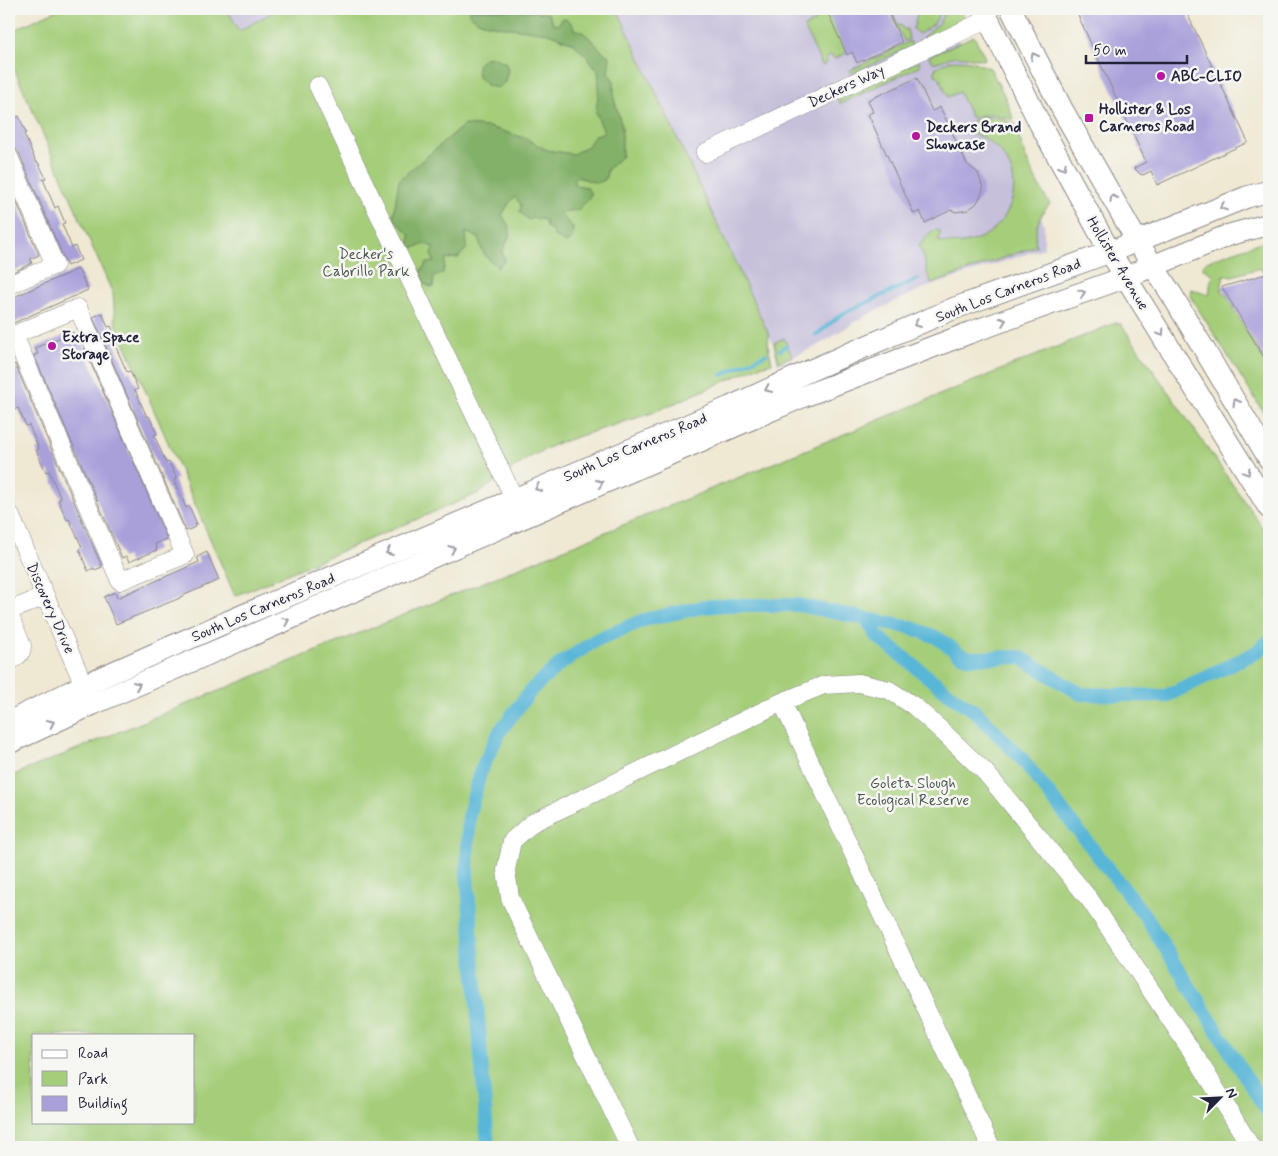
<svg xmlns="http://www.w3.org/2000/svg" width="1278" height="1156" viewBox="0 0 1278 1156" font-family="Mynerve,sans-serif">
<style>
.industrial{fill:#c6c0da}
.green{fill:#a5ce7a;stroke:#64785a;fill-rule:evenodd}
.forest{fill:#84b16a;stroke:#536a52}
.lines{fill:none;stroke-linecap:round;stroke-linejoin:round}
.stream{stroke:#59b6d7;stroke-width:4}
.canal{stroke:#59b6d7;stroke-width:14}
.building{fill:#a9a0da}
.minor-casing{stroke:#888586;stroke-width:19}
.major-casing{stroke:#888586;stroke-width:23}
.minor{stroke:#fff;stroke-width:18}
.major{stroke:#fff;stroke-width:21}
.oneway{stroke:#9c9ca7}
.poi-dot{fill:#b5179e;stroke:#f6f6f2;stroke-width:2}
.labels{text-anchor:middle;stroke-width:5;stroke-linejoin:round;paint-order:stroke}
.poi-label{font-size:15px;font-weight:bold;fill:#22223b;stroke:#f6f6f2;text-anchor:start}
.street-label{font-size:15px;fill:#22223b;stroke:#f6f6f2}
.park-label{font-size:15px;fill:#49564e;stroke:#f6f6f2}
</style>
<rect width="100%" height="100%" fill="#f6f6f2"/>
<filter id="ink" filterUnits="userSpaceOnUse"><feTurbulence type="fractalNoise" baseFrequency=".02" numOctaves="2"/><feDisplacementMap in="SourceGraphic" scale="10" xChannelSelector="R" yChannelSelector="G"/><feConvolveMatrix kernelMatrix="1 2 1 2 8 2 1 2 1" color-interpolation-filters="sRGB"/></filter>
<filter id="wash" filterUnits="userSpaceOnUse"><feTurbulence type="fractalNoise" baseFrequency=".0096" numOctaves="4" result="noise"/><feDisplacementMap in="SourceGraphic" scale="20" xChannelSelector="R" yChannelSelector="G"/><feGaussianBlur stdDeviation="1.12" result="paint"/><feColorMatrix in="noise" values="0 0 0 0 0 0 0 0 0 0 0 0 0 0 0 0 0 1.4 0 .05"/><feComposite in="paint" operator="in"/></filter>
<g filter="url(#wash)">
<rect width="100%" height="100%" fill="#efe8d2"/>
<path class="industrial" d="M227,9H278L239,31Z
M617,9H944L1044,224V248L922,289L863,317L819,345L778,364L773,344Z"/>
<path class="green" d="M59,9H227L239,31L278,9H617L769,335L768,345L772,363L760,366L652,413L558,443L530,457L479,493L235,596L115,321L113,294L9,57V32Z
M810,9H827L847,53L834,59L832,55L825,59L827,63L822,65L804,27L816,21Z
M889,9L899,26L901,25L904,30L907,29L909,39L904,41Z
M919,9H942L934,24L919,34L913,29Z
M947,9H960L966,20L927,38L926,37L922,38L938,24Z
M974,36L985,58L984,60C973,59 963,55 951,57C945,59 938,63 932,62L929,56Z
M910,41L912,46L851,74L849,71Z
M957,60L971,61L990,68L1004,95L1014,120L992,114L971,117L959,92L948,97L938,76L935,75V68L948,61Z
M919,61L920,66L840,104L838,99Z
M981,117H997L1015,124C1023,153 1033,179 1050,204C1039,215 1033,231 1036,246L932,284L927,273L924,257L919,246C925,240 927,232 936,230L941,231L938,241C997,258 1041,185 994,146C987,140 979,134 970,134L971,128L975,125L972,120Z
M1269,239V272L1264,274L1260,268L1232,276L1224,275L1221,290C1227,295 1233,302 1234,310L1269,368V421L1190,296L1191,289L1209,295L1211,280L1214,275L1201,267L1207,261Z
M1115,323L1121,324L1269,537V1147H9V777ZM34,1035H194V1122H34Z
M784,338L792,356L779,362L774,343Z"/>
<path class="forest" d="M470,10H512L548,13L554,25L559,24L562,18C569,19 572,22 574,29C590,32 596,49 610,57L608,73L614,81V99L622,127V156L608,169L605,180L597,183L578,177L573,179L575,185L587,187L591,194L587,201L578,210L568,211L560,215L573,227L572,239L566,243L554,236L553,231L546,227L545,220L533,218L528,220L520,212L521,205L515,197L510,202L502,215C514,233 511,233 502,252L505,260L498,267C487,259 481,253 479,238L466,232L467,248L458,258L446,259L443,273L434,276L433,288L424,284L420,272L427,263L434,262L431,254L434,248L426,244L409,249L410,235L393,218L399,180L464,125L489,127L525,138L547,150L573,154L588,146L594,136L604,132L596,113L599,86L598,71L589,59L573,43L548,33L496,26L480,22L469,14Z
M492,57L505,62L508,69L505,82L497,88L486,85L478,77L477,65L484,58Z"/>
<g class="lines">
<path class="stream" d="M816,335L842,314L918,279
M780,350L786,346
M722,375L766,354"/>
<path class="canal" d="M866,619L878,637L952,696L976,712L1021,758L1146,917L1269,1114
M488,1147L467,874L469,814L481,770L500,731L532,689L560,664L596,640L644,620L703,607L724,605H798L912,628L936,637L961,655L971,658L1020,657L1081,694L1166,696L1255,653L1269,641"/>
</g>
<g id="blocks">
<path class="building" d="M826,9H887L902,42L857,63L852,52L847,55Z
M1075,9H1185L1248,142L1157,185L1151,171L1143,175L1140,174L1134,168L1146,162Z
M917,78L932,111L940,107L967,164L978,173L983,188L982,193L977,203L968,210L956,212L951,210L925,223L920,211L914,214L868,114L873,112L868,100Z
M19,116L26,133L24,134L36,162H38L46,178L43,179L55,208L58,206L65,223L62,224L72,248L75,246L81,260L67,266L19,153L15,148L9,147V121Z
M9,184L39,255L30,259L32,263L9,274Z
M78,269L88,290L9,325V299Z
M1269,273V366L1222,287Z
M102,313L108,327L111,326L118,343L115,345L127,372L130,371L138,389L135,390L147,417L149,416L157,434L154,435L166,463L169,462L177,479L174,480L186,508L189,506L197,524L194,525L195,527L186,531L93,317Z
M73,332L75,338L79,336L167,539L155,544L157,550L129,562L126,556L122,558L34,355L38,354L35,348Z
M15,364L102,567L95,570L94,568L88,571L79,549L82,547L69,519L67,520L58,500L61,499L49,471L46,472L36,450L39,449L29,425L26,426L18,408L14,410L9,397V367Z
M207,552L219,580L180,597V598L116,624L104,597L115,592L117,598L199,562L197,557Z"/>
</g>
</g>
<g filter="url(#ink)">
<use href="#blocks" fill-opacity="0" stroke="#888586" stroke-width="1"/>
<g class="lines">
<g class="minor-casing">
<path id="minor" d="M318,86L514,498
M705,153L988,19
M9,157L55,265L9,285
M9,337L14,335L78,308L185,555L120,581L14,335
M9,512L89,697
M9,611L45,596
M9,614L22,646C22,654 16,658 9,661
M782,702L991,1147
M630,1147L510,898L506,870L512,841L532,823L782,702L824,685L859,683L889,690L914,706L942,731L986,773L1090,900L1201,1065L1251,1147"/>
</g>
<g class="major-casing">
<path id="major" d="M983,9L1040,124L1110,252L1269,508
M1011,9L1062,109L1137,241L1172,295L1269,459
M9,722L84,685L220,625L730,407L809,371L955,308L1110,252L1247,197L1269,191
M9,743L93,704L802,397L969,333L1126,277L1229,235L1269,224"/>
</g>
<use href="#minor" class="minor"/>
<use href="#major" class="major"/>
</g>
<defs><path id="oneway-chevron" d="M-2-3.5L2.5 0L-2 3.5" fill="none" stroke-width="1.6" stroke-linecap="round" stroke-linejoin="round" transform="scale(1.25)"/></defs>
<g class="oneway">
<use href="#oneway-chevron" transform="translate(1034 56) rotate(-117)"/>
<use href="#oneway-chevron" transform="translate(1063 167) rotate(61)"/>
<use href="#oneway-chevron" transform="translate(1113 198) rotate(-120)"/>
<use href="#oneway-chevron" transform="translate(1223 207) rotate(159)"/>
<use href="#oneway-chevron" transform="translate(1082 293) rotate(-19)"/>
<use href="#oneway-chevron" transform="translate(1003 321) rotate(-20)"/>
<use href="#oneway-chevron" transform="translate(917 324) rotate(157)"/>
<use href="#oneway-chevron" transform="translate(1161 333) rotate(58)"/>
<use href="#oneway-chevron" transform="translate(768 389) rotate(155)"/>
<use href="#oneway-chevron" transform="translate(1236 402) rotate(-120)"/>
<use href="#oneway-chevron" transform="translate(1247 472) rotate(58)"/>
<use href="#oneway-chevron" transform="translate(600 483) rotate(-23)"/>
<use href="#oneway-chevron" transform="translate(538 488) rotate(157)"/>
<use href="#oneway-chevron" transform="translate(452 549) rotate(-24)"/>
<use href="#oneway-chevron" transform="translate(389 552) rotate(157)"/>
<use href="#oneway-chevron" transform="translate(286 621) rotate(-23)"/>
<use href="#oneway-chevron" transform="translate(137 685) rotate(-23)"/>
<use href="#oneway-chevron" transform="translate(51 723) rotate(-25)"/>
</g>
</g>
<g class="poi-dot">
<circle cx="1161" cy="76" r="5"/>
<rect x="1084" y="113" width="10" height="10" rx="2.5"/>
<circle cx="916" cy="136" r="5"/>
<circle cx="52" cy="346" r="5"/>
</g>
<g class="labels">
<g class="poi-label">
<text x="1171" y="81">ABC-CLIO</text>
<text x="1099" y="114">Hollister &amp; Los<tspan x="1099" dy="17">Carneros Road</tspan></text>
<text x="926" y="132">Deckers Brand<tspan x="926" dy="17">Showcase</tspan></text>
<text x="62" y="342">Extra Space<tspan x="62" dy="17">Storage</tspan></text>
</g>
<g class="street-label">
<text transform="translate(846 86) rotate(-25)" y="5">Deckers Way</text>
<text transform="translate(1118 263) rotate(59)" y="5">Hollister Avenue</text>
<text transform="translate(1008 290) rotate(-21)" y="5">South Los Carneros Road</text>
<text transform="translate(635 447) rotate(-23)" y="5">South Los Carneros Road</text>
<text transform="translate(263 607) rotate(-23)" y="5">South Los Carneros Road</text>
<text transform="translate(51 608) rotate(66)" y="5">Discovery Drive</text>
</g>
<g class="park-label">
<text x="366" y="259">Decker's<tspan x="366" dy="17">Cabrillo Park</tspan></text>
<text x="913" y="788">Goleta Slough<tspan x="913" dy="17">Ecological Reserve</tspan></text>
</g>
</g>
<rect width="1278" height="1156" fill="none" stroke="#f6f6f2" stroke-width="30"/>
<rect x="32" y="1034" width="162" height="90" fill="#f6f6f2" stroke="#a1a1a9"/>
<rect x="42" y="1050" width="25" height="8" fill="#ffffff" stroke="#a1a1a9"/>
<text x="78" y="1058" font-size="15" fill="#22223b">Road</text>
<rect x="42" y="1071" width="25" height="15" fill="#a5ce7a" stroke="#a1a1a9"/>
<text x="78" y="1084" font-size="15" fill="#22223b">Park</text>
<rect x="42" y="1096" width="25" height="15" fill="#a9a0da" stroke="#a1a1a9"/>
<text x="78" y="1108" font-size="15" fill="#22223b">Building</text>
<g transform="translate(1220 1098) rotate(66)" stroke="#f6f6f2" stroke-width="4" paint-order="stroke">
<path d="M0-4L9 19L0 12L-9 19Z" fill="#22223b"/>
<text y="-8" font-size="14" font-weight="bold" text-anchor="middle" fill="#22223b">N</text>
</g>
<path d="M1086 55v8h101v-8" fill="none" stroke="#22223b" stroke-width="2.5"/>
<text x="1093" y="55" font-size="15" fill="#22223b" stroke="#f6f6f2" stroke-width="4" paint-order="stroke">50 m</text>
</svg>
